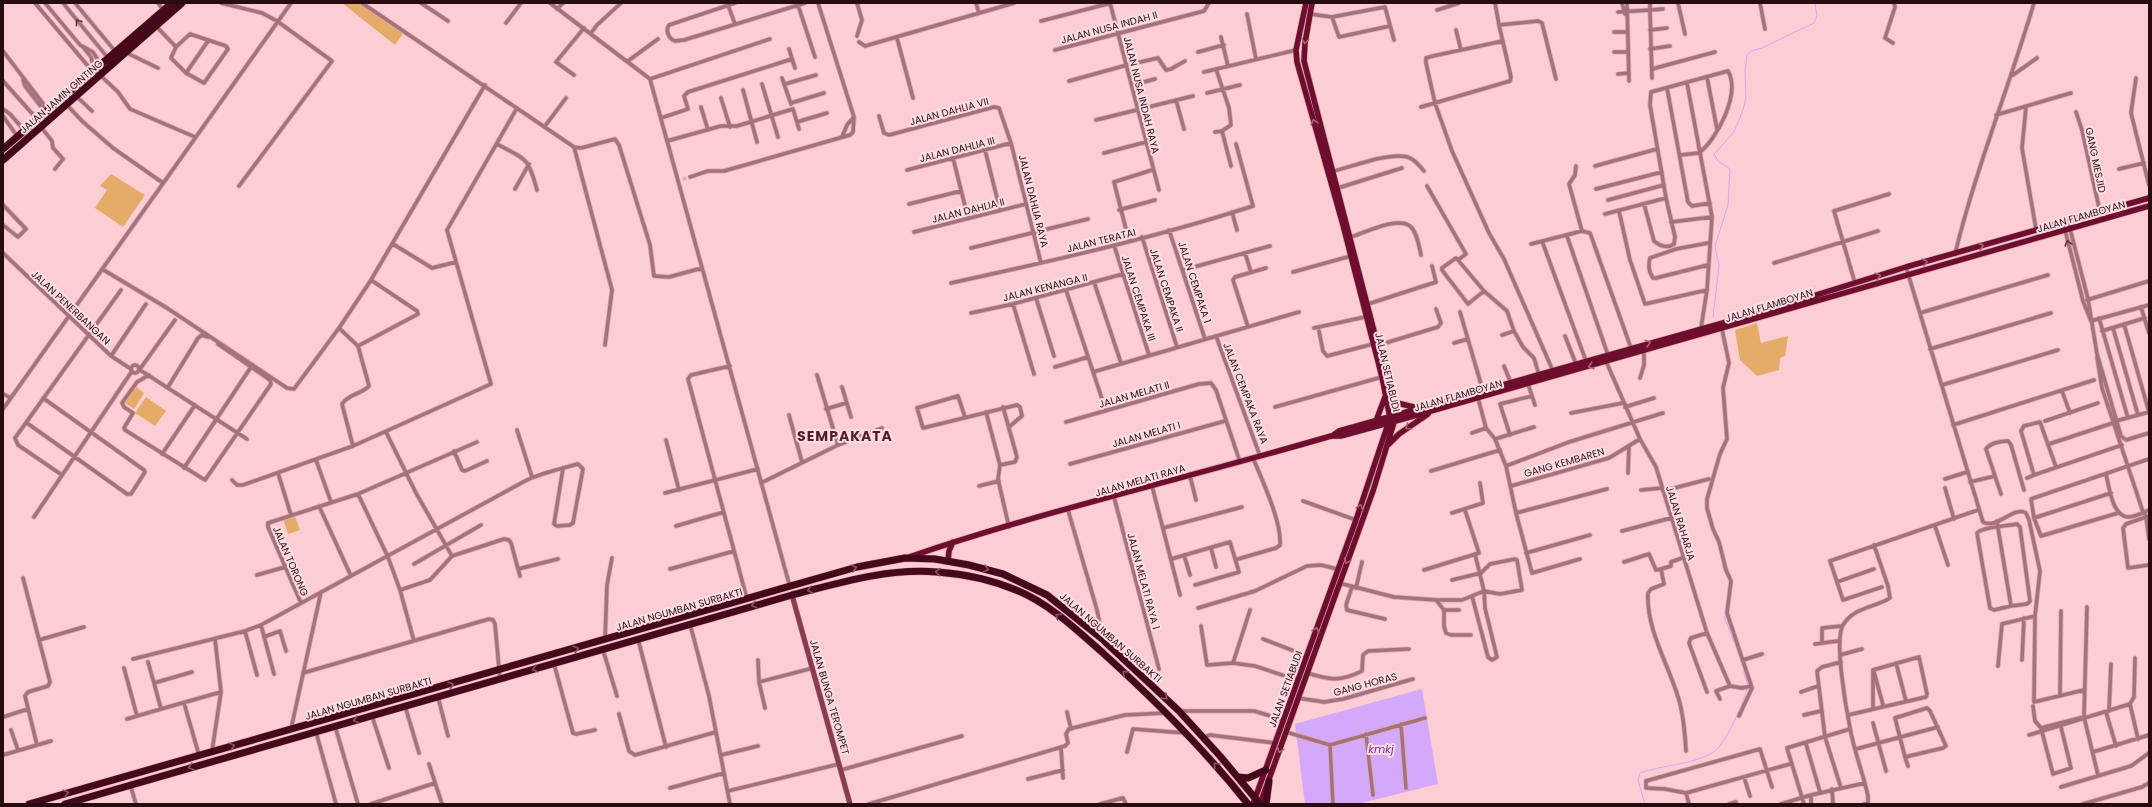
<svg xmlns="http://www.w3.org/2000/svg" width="2152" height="807" viewBox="0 0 2152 807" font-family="Poppins,sans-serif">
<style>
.green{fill:#e5ab69}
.water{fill:#d4a8fa}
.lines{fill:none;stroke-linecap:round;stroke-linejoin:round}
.stream{stroke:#d4a8fa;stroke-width:1}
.street-tunnel{stroke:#dcb0b6;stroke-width:3.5;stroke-dasharray:3.5 2;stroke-linecap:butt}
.street-casing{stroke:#d6aab0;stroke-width:5}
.secondary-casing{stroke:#d6aab0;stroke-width:6}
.primary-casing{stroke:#d6aab0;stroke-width:7}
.highway-casing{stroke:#d6aab0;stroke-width:8}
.street{stroke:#a7717a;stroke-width:3.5}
.secondary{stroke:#883c4d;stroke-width:5}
.primary{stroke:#6f0d2e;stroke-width:5.5}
.highway{stroke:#46081b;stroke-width:7}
.oneway{stroke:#5a353c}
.oneway2{stroke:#a96176}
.oneway3{stroke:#875361}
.labels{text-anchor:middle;stroke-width:4;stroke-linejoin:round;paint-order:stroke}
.street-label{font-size:10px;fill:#270d12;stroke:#ffdee3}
.water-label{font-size:11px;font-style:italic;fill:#71289f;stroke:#ffdee3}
.district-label{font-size:14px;font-weight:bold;letter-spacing:1px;fill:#561a29;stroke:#ffdee3}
</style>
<rect width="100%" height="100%" fill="#fccdd3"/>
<path class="green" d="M342,3H359L404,32L395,45Z
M111,174L145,195L123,227L95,208L107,190L100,186Z
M1757,323L1761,343L1788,336L1785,356L1780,358L1779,370L1757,376L1740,360L1735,330Z
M136,387L144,393L134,409L125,403Z
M146,397L166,411L155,426L135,413Z
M294,514L300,530L288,534L283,518Z"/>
<path class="water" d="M1422,689L1438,784L1357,804H1305L1295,724Z"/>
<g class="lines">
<path class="stream" d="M1713,317L1719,266L1715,246L1728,205L1730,169L1718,161L1714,154L1734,132L1743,110L1746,97L1745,71L1747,55L1751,51L1762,48L1814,23L1817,16L1815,3
M1720,332L1723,345
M1722,391L1724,423
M1707,513L1710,525
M1712,530L1715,538
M1722,560L1723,568L1728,578
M1727,602L1725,619L1738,652L1748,686
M1645,804L1638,780L1640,773C1661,765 1692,765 1712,753C1726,745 1742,705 1747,689"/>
<path class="street-tunnel" d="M683,179L690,177"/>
<g class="street-casing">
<path id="street" d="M35,3L93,72
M45,3L80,45L93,52L101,65
M63,3L108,58
M75,3L115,51
M158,3L164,11
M221,3L262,13L277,21L332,61L239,186
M362,3L574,147L581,148L615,139L619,145L650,245L654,276L669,277L702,268
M421,3L448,21
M550,3L650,79L790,587
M735,3L669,25C665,31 669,39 675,41L684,40L805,3
M976,3L979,13
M1110,3L1159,190
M1495,3L1499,25L1538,21L1542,23L1556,79
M1622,3L1625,14
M1627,3L1629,81
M1650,3V10L1663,9
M1678,3L1685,34
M1760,3L1765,29
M728,5L735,24
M798,5L815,57
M557,9L563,3
M1437,10L1459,3
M1618,12L1650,10L1652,78
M1247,14L1256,59
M1310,14L1332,17L1385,7L1394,40
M1332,17L1339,37L1390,26
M1041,21L1111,3
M506,23L521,3
M156,26L176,47L190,34L226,46L228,49L204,83L186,73L171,58L176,47
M1456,30L1461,50
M1650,30L1667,28
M1614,32H1627
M591,33L597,25L621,3
M857,36L862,20L857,3
M1221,37L1228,66
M897,38L913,98
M1503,41L1433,56L1426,58V63L1435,103L1452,151L1489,233L1504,259L1553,371
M859,42L865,46L1014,3
M1893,43L1885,38L1895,7L1894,3
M83,47L91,57L94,69
M789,49L795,68
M1650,49L1670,46
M1055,50L1204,11L1209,3
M3,51L48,110
M125,52L158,68
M1198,52L1224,45
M1614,52H1628
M628,61L658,39
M1652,69L1715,52
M1204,72L1296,50
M186,73L208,41
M1618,74L1629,73
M100,75L118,92L130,109L195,137
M574,75L556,62L584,28
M2013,75L2037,58
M1707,77L1717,129
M782,78L791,104
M2136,78L2131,113L2149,185
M650,79L770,39
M23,80L25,86L45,112
M3,81L37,119
M1069,81L1127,65L1158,58L1166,70L1171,69L1185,61
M1687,83L1712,217L1707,290L1701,328
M762,84L778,137
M785,84L816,75
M1133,85L1155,79
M1667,88L1688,202L1692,206L1710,203
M743,90L757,142
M1207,93L1240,85
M76,96L92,111
M721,98L730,127
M1176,100L1184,129
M791,103L824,93
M66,104L82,121L113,148L163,183
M701,107L708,130
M1421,107L1510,81L1511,77L1499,25
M2026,107L2022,148L2036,229
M3,109L10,114L24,130
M2076,112L2082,130L2100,212
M1996,115L2071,93
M3,116L17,136
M879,116L884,133L889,135L994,107L999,108L1011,143L1041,263
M661,118L688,109L684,96L688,92L792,59
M1096,120L1193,96
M797,122L827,113
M545,126L566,98
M41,127L52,141L53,148L63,159L55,169
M1222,131L1231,166
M1215,132L1222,131L1231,125L1229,108L1216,69
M842,137L847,125L854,117
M667,141L721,126H737L793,109L799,129
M497,144C526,160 528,156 537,190
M574,147L612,290L605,345
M985,150L1000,210
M1104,153L1146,142
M953,158L968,218
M1576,166L1575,175L1569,184L1582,231
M1595,166L1657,149
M2119,169L2144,163
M907,170L1011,143
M1334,171C1351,167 1394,150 1410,158C1416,161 1420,166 1424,171
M690,177L708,171H724L850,135L853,132L854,117L818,3
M1427,186L1466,254L1458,260L1484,291L1507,311L1514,331L1523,347L1534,358L1539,375
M1338,188L1402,168
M515,189L529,164
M1596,189L1662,172
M1608,200L1664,185
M909,204L961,191
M1644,204L1654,241C1660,246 1667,249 1674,244L1675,237L1666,198L1650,105L1651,92L1728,71C1741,94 1717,139 1699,153L1680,155
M3,205L26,229L18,237L3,225
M1119,210L1155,200
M1619,211L1630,260L1645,304L1707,290
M1232,212L1237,230
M1605,214L1666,198
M2068,221L2088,299L2097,354L2121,436L2126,440L2149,433
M1671,222L1712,217
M2063,222L2083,301L2091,321
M1169,230L1205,339
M914,232L1026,204
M1567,236L1608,355
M1142,237L1177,347
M1351,237C1364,233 1398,216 1410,226C1417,232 1419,246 1421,255
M1129,241L1114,182L1152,170
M1542,241L1586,361
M393,244L432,268L456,262
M1531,244L1582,231L1590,233L1631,348
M1114,245L1149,355
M971,248L1088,219
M3,253L111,356L131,369
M1245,253L1251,272
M1955,254C1976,168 2009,87 2034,3
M1458,260L1456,258L1442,268V270L1468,304L1484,291
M1774,263L1878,231
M1708,265L1656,278H1653C1649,272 1648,265 1650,258L1676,249L1708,243
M1906,267L1983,522C1997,530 2014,505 2026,513L2029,520L2040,571L2035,616L2034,702L2084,690
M102,269L167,308L287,388L294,389L339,328L371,280L485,85
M1183,270L1270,246
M1293,272L1351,256
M1094,282L1121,363
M951,283C1052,261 1154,238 1253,206L1236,144
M1855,283L1834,211L1889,194
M1066,290L1106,411
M1036,298L1054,356
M2087,300L2149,281
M1013,304L1034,374
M1368,304L1436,282L1432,266
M2141,307L2149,333
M1460,312L1483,391
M971,313L1013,304L1123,274
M1920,313L2048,275
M2099,318L2128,418
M2091,321L2149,305
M2124,324L2149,412
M1248,327L1233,280L1235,277L1266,268
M339,328L358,346L368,382L369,386C362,394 348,394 342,404L353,446
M1314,328L1365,317
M2113,328L2138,415
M1722,329L1729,363L1723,388L1727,439L1720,454L1707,499V508L1713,529L1719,542L1726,570L1731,581L1727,613L1752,688L1739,716
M1319,331L1323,351L1327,356L1373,344
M2102,331L2145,318
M1502,335L1514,331
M1216,336L1260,456
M1565,336L1576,364
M1454,343L1468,339
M1379,345L1438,327L1441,323L1436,309
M358,346L418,314L417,311L371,280
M1930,349L2051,313
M111,356L146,304
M2097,357L2102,388L2143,512L2146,516L2149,539
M1605,359L1640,439L1656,467L1707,633L1730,686
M131 369a4 4 0 1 1 8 0a4 4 0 1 1-8 0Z
M730,366L691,375L688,379L747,599
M1504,366L1511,383
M1055,367L1088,357
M140,369L175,320
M140,370L247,439
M1093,372L1299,312
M149,375L137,382L122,403L124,407L133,413L124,428L125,430L205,480L271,384L270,380L218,344
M817,375L838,445
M1640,378L1644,365V351
M1528,384L1535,405
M1942,385L2058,350
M168,387L198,338L202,335L208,337
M842,387L851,417
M2062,391L2070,413
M3,394L11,398
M1478,398L1486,428L1495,439L1506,466L1516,513L1532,573L1580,559
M1275,407L1382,377
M1625,407L1654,398
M3,409L291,3
M826,409L846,403
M986,412L1000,465L998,479L1009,527
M1571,413L1623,403
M789,415L802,462
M965,417L958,396L917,408L923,428L1017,405L1020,407L1022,416L1009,427
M2045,421L2098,403
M2116,421L2149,412
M1066,422L1199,384L1211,383L1216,390L1240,462
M27,423L127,494H131L145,472L144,470L43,398
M1953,425L2094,380
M517,430L532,477
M386,432L416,493L452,556
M1472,433L1486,428
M1510,435L1500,404L1532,396
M1495,439L1534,427
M666,440L679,490
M2049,444L2113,423
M454,451L462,470L465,471L487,461
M162,454L195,405
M316,460L331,502
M1070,464L1225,421
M1000,465L1015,462L1017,457L1003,407
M1506,466L1569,442L1663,413
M2056,467L2040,422L2024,426L2021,431L2034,475L2122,445
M184,468L251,367
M1431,471L1500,450
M278,473L291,515
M1628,473L1629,446
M2106,474C2109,486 2112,516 2128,517C2135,517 2142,513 2149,510
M62,475L18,445L15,438L121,290
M1190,476L1196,500
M2027,478L2034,475
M1945,479L1967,472
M232,480L237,485H243L353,446L491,384L447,230L517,108
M1970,482L1995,476
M761,483L838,445L882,428
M979,486L999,481
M1152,486L1180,595
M1511,486L1609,458L1640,439
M1945,488L1954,519
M1641,490L1662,488
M1663,491L1709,479
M665,493L758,469
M358,494L388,557L400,590L414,641
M2001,494L1986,449C1990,443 2001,441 2008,441L2011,445L2024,490
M1114,497L1159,669
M1303,501L1356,520
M319,506L351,576
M1068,510L1097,610L1101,629V638
M1452,513L1483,503L1480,483
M1516,513L1607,489
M2118,513L2041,536L2034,518L2031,499L2149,459
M2149,516L2126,524L2123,528L2128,568L2149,565
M34,517L132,371
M2034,518L2111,493
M1997,521L1998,528L2011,606L2027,604L2030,601L2020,527L2017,524C2008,526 1982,527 1977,533L1990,608L1994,610L2011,606
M676,526L724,512
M1935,526L1948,565
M1163,528L1242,507
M1622,531L1671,518
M1211,548L1216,567
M1526,553L1590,535
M1184,555L1190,575
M1171,559L1230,542L1239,572L1195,585
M1238,559L1276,548L1280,545C1282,522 1262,480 1253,458
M1624,562L1649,554L1656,570L1661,569L1664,584L1651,589L1648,593C1646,630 1669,665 1679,700C1684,717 1685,734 1686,751
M414,564L481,525
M518,569L558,559
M670,569L734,551
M1661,569L1671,566V562L1682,558
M1424,570L1479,553L1465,510
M257,575L285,567
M23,578L50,682L48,686L28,692L25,696L37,745
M1452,580L1481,573L1490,564L1515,559L1517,560L1522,590L1500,594L1484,591L1485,608L1497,657L1492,660L1488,657L1472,596
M1837,582L1874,569
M1339,583L1394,597L1436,600H1462L1484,591L1475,554
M1352,587L1346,605L1347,610L1385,619
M1882,587L1843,600L1830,561L1978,510
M1356,588L1362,562
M400,590L430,580L452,556L504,539L509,540L511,543L520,576
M1436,600L1444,610V626L1446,633L1451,635H1471
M301,603L268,527V523L358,494L477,442
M2087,607L2084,717L2098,775
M1198,608L1255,591L1307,566L1321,565L1337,569
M1250,610L1233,663L1255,666L1297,680
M1444,610H1459
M690,624L709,696L730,804
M261,625L274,674
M1201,626L1207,665L1233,663
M245,631L257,675
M1707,633L1691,638L1689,643L1707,692
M264,637L280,631L286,651
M638,639L666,747
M1263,639L1307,656
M39,640L84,627
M605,640L607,585L612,558
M1822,642V628L1842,626
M1815,644L1838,641
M603,650L617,696
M1840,655L1862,649
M133,659L245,631L261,625L525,481C541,473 560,469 578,464L583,469L573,523L570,525L557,526L554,524L563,468
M758,660L759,682
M1743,660L1762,654
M2022,660L2024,618
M148,662L154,683
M1841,662L1822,667L1817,671L1825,737L1841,788
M1896,663L1906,701
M554,664L573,733L576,734L595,730
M1998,666L2002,624L2035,616
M124,668L137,716L161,709
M192,672L154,683L161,709L221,692
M1874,672L1883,705
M303,673L489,619L493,620L495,624L500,679
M1307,673C1330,680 1340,682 1362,671L1363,655L1368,651L1409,649
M1730,686L1742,688L1751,686
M1801,692L1818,686
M2060,695L2061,611
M438,697L448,736
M1298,698L1324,702L1343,699L1413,679
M1720,699L1716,691L1730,686
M184,703L199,755
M2130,704L2138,739
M405,706L419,753
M2033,706L2035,721L2041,728L2053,774L2071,768L2060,723
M765,708L759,682L813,668
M1927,708L1930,711L1946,746L1943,748L1905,757L1895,718Z
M1180,711H1254L1284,720
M2109,711L2111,664
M1067,712L1071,729
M2106,712L2116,746
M619,714L629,751L635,755L716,732
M1804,715L1821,711
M1848,715L1926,697L1927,694L1919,657L1873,670V708
M372,716L389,768
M3,717L28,709
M127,719L137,716
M1873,723L1886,771
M1401,724L1406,788
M335,726L358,804
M2041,728L2084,717
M291,729L321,592
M11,730L18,750
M316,732L336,804
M1286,732L1330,745L1425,718
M1366,734L1373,795
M2029,735L2130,704L2134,697L2135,658
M1204,737L1210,735L1275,743
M1806,744L1820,792
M1330,745L1333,804
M1061,748L1063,778
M1856,749L1938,727
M212,751L221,692L215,639
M1127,752L1133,729L1185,733
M2093,752L2149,735
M3,755L51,741
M721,755L758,746
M1905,757L1908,766
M429,764L442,804
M841,770L962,736
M1744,777L1750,796
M1028,779L1063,770
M130,784L136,804
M1772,787L1760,749L1646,781V788L1665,789L1686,793L1790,764
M2061,787L2131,766L2149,753
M670,788L724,773
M1832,789L1833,804
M728,791L839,764
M1686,793L1689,804
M371,804L435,783
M869,804L1065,746L1068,743L1066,734L1069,729L1125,715L1165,713
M1100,804L1123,798L1126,804
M1729,804L1736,802
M1781,804L1811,795
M1804,804L1787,748L1850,729
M1811,804V795L1865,783
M1864,804L1868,803V796C1863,773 1854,751 1850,728C1846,708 1834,640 1843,625C1854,607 1874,608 1890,598L1888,586L1874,545
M2083,804L2142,787L2149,783"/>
</g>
<g class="secondary-casing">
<path id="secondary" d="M792,595L850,804"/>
</g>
<g class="primary-casing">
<path id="primary" d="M1393,402L1418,408
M1376,421L1385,397
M1332,436L1339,431L1762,312L1906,267L2149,198
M1389,444L1399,434L1428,414
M909,557C1047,510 1191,477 1331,436H1341L1410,417L2149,206
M948,561L949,551L953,542
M1253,804L1356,520L1390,418L1382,377L1343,225L1297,62L1296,50L1306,3
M1260,804L1373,491L1396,416L1304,61L1305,43L1312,3"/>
</g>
<g class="highway-casing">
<path id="highway" d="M3,149L172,3
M3,160L182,3
M1238,777L1248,778L1266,770
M29,804L857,567L905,558L935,559L969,565L1003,574L1047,595L1101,638L1179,711L1220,756L1260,804
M65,804L792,595C839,583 887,568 937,572C964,574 992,580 1016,590C1049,603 1078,631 1104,654C1156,701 1204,749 1248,804
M1266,804L1269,781"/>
</g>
<use href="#street" class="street"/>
<use href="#secondary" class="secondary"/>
<use href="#primary" class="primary"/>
<use href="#highway" class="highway"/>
</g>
<defs><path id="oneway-chevron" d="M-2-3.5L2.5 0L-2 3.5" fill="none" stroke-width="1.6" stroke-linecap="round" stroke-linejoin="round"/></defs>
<g class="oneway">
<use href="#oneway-chevron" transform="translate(78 22) rotate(-128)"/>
<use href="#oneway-chevron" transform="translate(2068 243) rotate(-105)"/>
</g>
<g class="oneway2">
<use href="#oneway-chevron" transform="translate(1305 41) rotate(99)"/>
<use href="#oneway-chevron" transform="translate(1314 122) rotate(-106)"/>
<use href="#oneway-chevron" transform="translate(1981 246) rotate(-17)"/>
<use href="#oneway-chevron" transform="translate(1925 262) rotate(-14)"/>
<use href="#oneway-chevron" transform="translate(1878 276) rotate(-18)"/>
<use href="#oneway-chevron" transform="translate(1648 343) rotate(-16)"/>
<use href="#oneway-chevron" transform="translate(1591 366) rotate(164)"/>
<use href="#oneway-chevron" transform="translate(1408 427) rotate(145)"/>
<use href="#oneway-chevron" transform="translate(1360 507) rotate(-73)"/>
<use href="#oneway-chevron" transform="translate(1347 561) rotate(110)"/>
<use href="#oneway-chevron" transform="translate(1316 630) rotate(-71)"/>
<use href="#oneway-chevron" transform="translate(1280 750) rotate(110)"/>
</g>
<g class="oneway3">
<use href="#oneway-chevron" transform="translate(854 568) rotate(-15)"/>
<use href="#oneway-chevron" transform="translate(986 569) rotate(15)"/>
<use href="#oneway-chevron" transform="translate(938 572) rotate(-175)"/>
<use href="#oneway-chevron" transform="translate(810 590) rotate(166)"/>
<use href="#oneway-chevron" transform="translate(754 605) rotate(165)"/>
<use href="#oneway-chevron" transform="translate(1058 616) rotate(-144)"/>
<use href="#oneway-chevron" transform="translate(576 649) rotate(-16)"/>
<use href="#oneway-chevron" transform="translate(535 669) rotate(164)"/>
<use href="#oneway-chevron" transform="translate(1125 673) rotate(-138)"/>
<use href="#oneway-chevron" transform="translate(451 685) rotate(-16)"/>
<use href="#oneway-chevron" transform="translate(1165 697) rotate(44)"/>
<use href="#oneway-chevron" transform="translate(356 720) rotate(164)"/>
<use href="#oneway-chevron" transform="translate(232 746) rotate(-16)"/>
<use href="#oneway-chevron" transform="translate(1216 765) rotate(-133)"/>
<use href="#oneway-chevron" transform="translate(191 767) rotate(163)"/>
<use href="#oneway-chevron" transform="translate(66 793) rotate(-16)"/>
</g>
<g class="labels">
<g class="street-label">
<text transform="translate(1109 27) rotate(-15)" y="4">JALAN NUSA INDAH II</text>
<text transform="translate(1142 95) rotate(76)" y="4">JALAN NUSA INDAH RAYA</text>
<text transform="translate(61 96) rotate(-41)" y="4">JALAN JAMIN GINTING</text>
<text transform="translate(949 111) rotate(-15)" y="4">JALAN DAHLIA VII</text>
<text transform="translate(957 149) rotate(-14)" y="4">JALAN DAHLIA III</text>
<text transform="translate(2096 160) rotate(78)" y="4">GANG MESJID</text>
<text transform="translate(1034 201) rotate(76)" y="4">JALAN DAHLIA RAYA</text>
<text transform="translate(968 210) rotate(-14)" y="4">JALAN DAHLIA II</text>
<text transform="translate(2081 216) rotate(-16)" y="4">JALAN FLAMBOYAN</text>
<text transform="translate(1101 240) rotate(-14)" y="4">JALAN TERATAI</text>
<text transform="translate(1195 282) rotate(72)" y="4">JALAN CEMPAKA 1</text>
<text transform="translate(1045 287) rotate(-14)" y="4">JALAN KENANGA II</text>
<text transform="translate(1167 290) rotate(72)" y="4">JALAN CEMPAKA II</text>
<text transform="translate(1139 298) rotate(72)" y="4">JALAN CEMPAKA III</text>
<text transform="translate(1769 305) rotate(-17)" y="4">JALAN FLAMBOYAN</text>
<text transform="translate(71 307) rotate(43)" y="4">JALAN PENERBANGAN</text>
<text transform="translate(1388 372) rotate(77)" y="4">JALAN SETIABUDI</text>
<text transform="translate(1246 393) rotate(69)" y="4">JALAN CEMPAKA RAYA</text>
<text transform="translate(1134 394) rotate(-16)" y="4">JALAN MELATI II</text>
<text transform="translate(1458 395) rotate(-16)" y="4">JALAN FLAMBOYAN</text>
<text transform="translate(1146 434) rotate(-16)" y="4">JALAN MELATI I</text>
<text transform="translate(1564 462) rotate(-16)" y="4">GANG KEMBAREN</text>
<text transform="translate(1140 480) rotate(-16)" y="4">JALAN MELATI RAYA</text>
<text transform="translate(1681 523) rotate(73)" y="4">JALAN RAHARJA</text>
<text transform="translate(291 561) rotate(67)" y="4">JALAN TORONG</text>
<text transform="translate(1144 581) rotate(75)" y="4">JALAN MELATI RAYA 1</text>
<text transform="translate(679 609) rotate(-16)" y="4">JALAN NGUMBAN SURBAKTI</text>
<text transform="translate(1111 637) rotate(41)" y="4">JALAN NGUMBAN SURBAKTI</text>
<text transform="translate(1365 684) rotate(-15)" y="4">GANG HORAS</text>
<text transform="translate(1285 689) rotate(-70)" y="4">JALAN SETIABUDI</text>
<text transform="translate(830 697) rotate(74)" y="4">JALAN BUNGA TEROMPET</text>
<text transform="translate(368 698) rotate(-16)" y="4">JALAN NGUMBAN SURBAKTI</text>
</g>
<g class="water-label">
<text x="1381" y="753">kmkj</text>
</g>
<g class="district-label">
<text x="845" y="441">SEMPAKATA</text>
</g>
</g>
<rect width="2152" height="807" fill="none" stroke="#270d12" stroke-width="8"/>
</svg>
